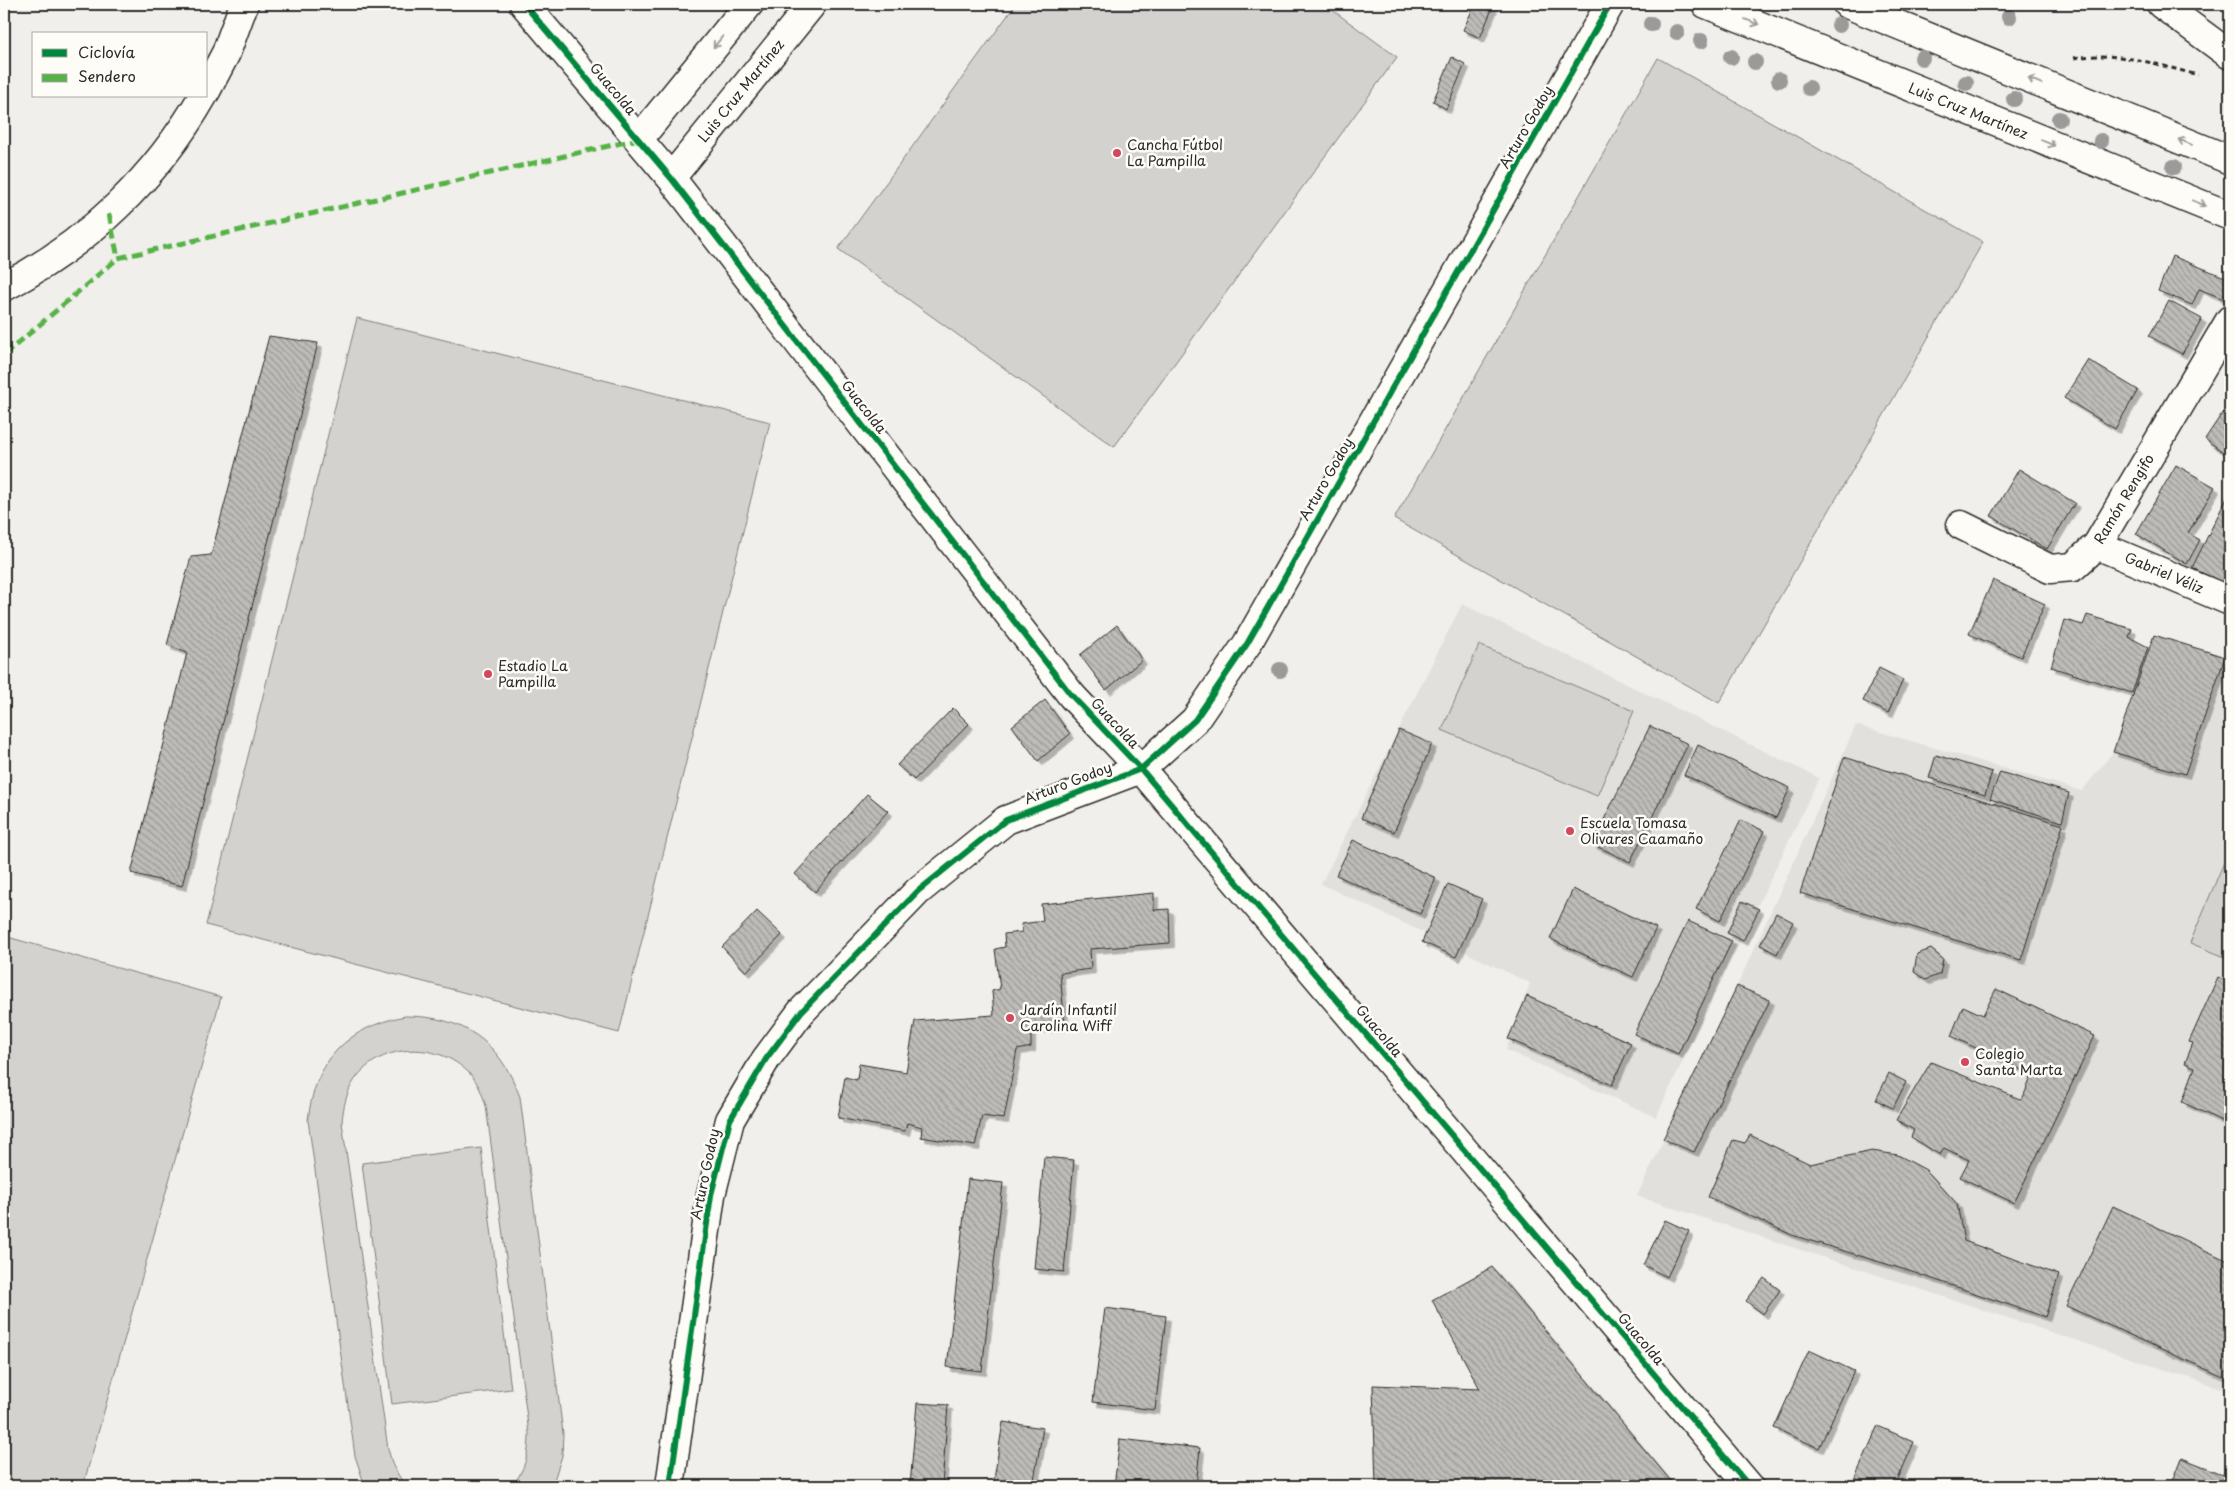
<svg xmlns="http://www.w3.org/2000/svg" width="2234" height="1490" viewBox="0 0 2234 1490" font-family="'Playpen Sans',sans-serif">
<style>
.built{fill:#e1e0dc}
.grass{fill:#d3d2cf;stroke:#7f7e7d}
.building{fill:url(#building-back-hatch);stroke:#2b2b2b;filter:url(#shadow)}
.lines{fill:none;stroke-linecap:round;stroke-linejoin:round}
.street-casing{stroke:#2b2b2b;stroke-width:31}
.secondary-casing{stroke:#2b2b2b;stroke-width:31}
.path{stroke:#2b2b2b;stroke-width:3;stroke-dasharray:5 4;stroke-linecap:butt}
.street{stroke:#fdfcf7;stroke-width:28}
.secondary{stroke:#fdfcf7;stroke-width:28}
.quiet{stroke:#56b246;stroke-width:5;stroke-dasharray:10 5;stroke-linecap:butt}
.cycleway-casing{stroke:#fdfcf7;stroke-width:9}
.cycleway{stroke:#00873e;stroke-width:6}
.tree{fill:#9b9a98}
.oneway{stroke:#9e9e9b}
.poi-dot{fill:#d1495b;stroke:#fdfcf7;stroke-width:2}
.labels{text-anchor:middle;stroke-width:5;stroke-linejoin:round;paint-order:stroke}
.street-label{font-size:14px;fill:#2b2b2b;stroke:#fdfcf7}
.poi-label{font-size:14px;fill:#2b2b2b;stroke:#fdfcf7;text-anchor:start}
</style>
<defs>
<pattern id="building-back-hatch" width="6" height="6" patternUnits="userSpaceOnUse" patternTransform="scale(1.25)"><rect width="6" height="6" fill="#bdbcb8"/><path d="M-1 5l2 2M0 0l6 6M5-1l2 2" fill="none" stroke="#9a9996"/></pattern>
<filter id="shadow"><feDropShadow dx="4.5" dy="4.5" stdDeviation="0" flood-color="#0004"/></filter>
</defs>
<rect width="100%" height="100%" fill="#f0efeb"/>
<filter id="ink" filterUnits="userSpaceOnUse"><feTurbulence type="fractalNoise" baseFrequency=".02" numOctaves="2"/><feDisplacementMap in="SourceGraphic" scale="10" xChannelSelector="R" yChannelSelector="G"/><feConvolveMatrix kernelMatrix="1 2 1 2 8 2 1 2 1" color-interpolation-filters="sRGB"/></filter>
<g filter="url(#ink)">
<path class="built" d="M1462,604L1819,778L1656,1117L1506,1050L1530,983L1321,884Z
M2222,619L2230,622V1391L1637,1196L1737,986L1856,725L2082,791L2113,752L2154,635L2225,656Z"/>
<path class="grass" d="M1016,4H1324L1397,57L1114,447L838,249Z
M1658,58L1983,242L1719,703L1394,519Z
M357,318L770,422L619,1033L206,925Z
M1479,645L1634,711L1597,796L1442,730Z
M2230,848V959L2190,943Z
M4,936L221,997L83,1486H4Z
M405,1016C464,1016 500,1042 520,1097L563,1433L562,1456L552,1486H512C525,1470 529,1454 529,1433L486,1106C482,1093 477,1079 466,1070C432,1039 372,1044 350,1088C345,1099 343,1110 342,1122L388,1449L393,1466L405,1486H365L355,1456L308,1120C315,1060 346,1028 405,1016Z
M481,1148L511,1389L392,1404L362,1163Z"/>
<path class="building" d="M1475,4H1494L1480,38L1463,30Z
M1452,57L1465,64L1446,109L1433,101Z
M2172,256L2230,279L2224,299L2199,289L2192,305L2158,291Z
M2169,301L2202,319L2182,354L2149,336Z
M269,336L318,343L182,886L131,873L187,653L167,645L191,557L211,555Z
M2088,360L2138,390L2115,429L2064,398Z
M2223,412L2230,417V457L2205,439Z
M2176,465L2215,487L2188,533L2200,540L2187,564L2136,534Z
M2019,469L2075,503L2047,549L1991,516Z
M2228,495L2230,496V586L2192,568Z
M1993,580L2045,604L2021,657L1969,634Z
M2087,615L2132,629L2129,637L2148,647L2132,693L2051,667L2065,620L2083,625Z
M1117,625L1142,660L1106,690L1080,655Z
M2154,635L2225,657L2185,774L2113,752Z
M1879,668L1903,680L1888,713L1863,701Z
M1045,700L1070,734L1038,761L1012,726Z
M953,708L969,724L914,780L897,765Z
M1650,726L1688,744L1630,862L1592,844Z
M1399,730L1432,744L1394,832L1361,818Z
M1698,745L1790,788L1776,818L1684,775Z
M1936,755L1992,772L1985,795L1929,778Z
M1844,757L2063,825L2021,960L1800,893Z
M2000,772L2069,793L2062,822L1990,799Z
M867,794L888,811L815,892L795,874Z
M1741,820L1764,831L1720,921L1696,909Z
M1353,840L1436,878L1420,914L1336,875Z
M1448,884L1482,899L1456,957L1422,942Z
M1573,889L1656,928L1633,977L1550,939Z
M1154,893V910L1169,909L1170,943L1090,949L1091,969L1060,973L1065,1026L1031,1029V1047L1017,1050L1004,1119L982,1116L975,1146L921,1137L922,1127L907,1123L905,1131L838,1118L845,1077L857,1080L859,1064L906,1072L915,1021L994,1015L992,991L1000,989L995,949L1005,947L1004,934L1022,932L1021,924L1043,921L1041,904Z
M1742,901L1759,909L1743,941L1727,933Z
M757,911L782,935L746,972L722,947Z
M1776,913L1793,922L1777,954L1760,945Z
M1688,921L1732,941L1678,1054L1634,1034Z
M1931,949L1943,959L1940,974L1925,980L1914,972L1917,954Z
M2218,977L2230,983V1125L2182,1102L2195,1067L2185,1063L2193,1043L2189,1042Z
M1737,986L1770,1000L1694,1152L1663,1139Z
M1996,989L2095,1036L2014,1203L1960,1177L1969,1160L1944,1148L1940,1155L1911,1137L1914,1130L1896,1120L1931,1062L2022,1100L2032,1075L1951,1036L1963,1006L1983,1015Z
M1527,996L1631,1043L1612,1085L1508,1039Z
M1889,1073L1906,1082L1893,1108L1876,1100Z
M1750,1135L1810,1164L1872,1151L1898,1155L1926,1170L1957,1204L1964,1241L2059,1275L2045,1317L1909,1271L1792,1235L1708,1197L1733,1140L1745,1143Z
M1044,1157L1074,1160L1064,1272L1034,1269Z
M968,1179L1003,1183L982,1371L947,1367Z
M2113,1206L2230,1262V1380L2066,1306Z
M1665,1220L1689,1231L1667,1277L1643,1265Z
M1492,1267L1675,1486H1376L1373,1385L1480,1389L1432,1300Z
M1764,1278L1780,1290L1763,1314L1746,1301Z
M1105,1308L1166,1316L1155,1410L1093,1402Z
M1809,1350L1854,1371L1819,1448L1774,1428Z
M917,1403L948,1405L942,1486H910Z
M1003,1422L1043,1428L1033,1486H993Z
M1878,1426L1914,1442L1895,1486H1874L1855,1478Z
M1120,1439L1200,1448L1196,1486H1114Z
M2182,1458L2230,1477V1486H2171Z"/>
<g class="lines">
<g class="street-casing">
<path id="street" d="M524,4L671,178L1072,696L1141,769L1006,820L918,891L801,1012L766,1059L730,1120L711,1195L670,1486
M1706,4L2230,216
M1847,4L2230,160
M2161,4L2230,55
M206,91L226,53L244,4
M639,139L749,4
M671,178L812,4
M4,287C87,244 156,178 203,96
M1961,525L2050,569L2073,567L2097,545L2230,320
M2097,545L2230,601"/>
</g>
<g class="secondary-casing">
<path id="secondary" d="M1610,4L1247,644L1195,720L1141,769L1749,1486"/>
</g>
<path class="path" d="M2074,58C2119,51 2155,64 2198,75"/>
<use href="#street" class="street"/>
<use href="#secondary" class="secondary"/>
<path class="quiet" d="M109,214L118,258
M4,355L118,258L639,139"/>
<g class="cycleway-casing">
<path id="cycleway" d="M524,4L671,178L1072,696L1141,769L1749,1486
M670,1486L711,1195L730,1120L766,1059L801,1012L918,891L1006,820L1141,769L1195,720L1247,644L1610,4"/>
</g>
<use href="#cycleway" class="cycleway"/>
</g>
<g class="tree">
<circle cx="2009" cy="17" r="8"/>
<circle cx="1651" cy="24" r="8"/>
<circle cx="1839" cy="25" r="8"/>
<circle cx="1677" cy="32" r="8"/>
<circle cx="1701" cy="41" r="8"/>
<circle cx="1731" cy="57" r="8"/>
<circle cx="1922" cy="58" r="8"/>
<circle cx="1755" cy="62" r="8"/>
<circle cx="1779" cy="80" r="8"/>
<circle cx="1966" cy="83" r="8"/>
<circle cx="1809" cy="88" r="8"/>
<circle cx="2014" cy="99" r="8"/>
<circle cx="2059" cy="119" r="8"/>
<circle cx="2101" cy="141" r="8"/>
<circle cx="2174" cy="167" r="8"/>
<circle cx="1280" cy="670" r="8"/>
</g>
<defs><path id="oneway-shaft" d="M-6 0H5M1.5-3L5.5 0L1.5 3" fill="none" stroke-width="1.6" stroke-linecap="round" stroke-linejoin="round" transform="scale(1.25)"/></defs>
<g class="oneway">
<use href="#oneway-shaft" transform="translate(1752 22) rotate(22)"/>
<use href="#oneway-shaft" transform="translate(718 42) rotate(129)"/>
<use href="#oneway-shaft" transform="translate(2035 81) rotate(-158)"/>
<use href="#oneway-shaft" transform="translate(2185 142) rotate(-158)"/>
<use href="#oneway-shaft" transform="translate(2048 143) rotate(22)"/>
<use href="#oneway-shaft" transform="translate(2199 203) rotate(21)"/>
</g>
</g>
<g class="poi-dot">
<circle cx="1117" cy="153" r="5"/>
<circle cx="488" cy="674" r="5"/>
<circle cx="1570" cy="831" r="5"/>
<circle cx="1010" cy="1018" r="5"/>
<circle cx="1965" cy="1062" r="5"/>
</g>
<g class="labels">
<g class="street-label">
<text transform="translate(613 89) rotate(50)" y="5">Guacolda</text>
<text transform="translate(741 91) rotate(-51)" y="5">Luis Cruz Martínez</text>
<text transform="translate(1968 111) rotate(22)" y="5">Luis Cruz Martínez</text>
<text transform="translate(1526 127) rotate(-60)" y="5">Arturo Godoy</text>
<text transform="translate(864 407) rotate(52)" y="5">Guacolda</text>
<text transform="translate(1326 479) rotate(-60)" y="5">Arturo Godoy</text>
<text transform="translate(2124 499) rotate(-59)" y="5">Ramón Rengifo</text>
<text transform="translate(2164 573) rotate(23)" y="5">Gabriel Véliz</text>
<text transform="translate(1115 723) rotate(47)" y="5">Guacolda</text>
<text transform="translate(1068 783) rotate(-21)" y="5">Arturo Godoy</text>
<text transform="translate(1379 1031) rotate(50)" y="5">Guacolda</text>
<text transform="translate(705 1174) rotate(-78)" y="5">Arturo Godoy</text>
<text transform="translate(1641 1339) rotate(50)" y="5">Guacolda</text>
</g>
<g class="poi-label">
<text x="1127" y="150">Cancha Fútbol<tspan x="1127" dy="16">La Pampilla</tspan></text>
<text x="498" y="671">Estadio La<tspan x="498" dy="16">Pampilla</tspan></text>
<text x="1580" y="828">Escuela Tomasa<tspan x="1580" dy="16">Olivares Caamaño</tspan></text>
<text x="1020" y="1015">Jardín Infantil<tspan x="1020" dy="16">Carolina Wiff</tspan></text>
<text x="1975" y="1059">Colegio<tspan x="1975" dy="16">Santa Marta</tspan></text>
</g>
</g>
<rect width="2234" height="1490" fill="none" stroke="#fdfcf7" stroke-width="20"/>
<rect x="10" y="10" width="2214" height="1470" fill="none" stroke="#2b2b2b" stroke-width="2" filter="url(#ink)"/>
<rect x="32" y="32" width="175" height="65" fill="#fdfcf7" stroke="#a9a8a5"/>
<rect x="42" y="49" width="25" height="8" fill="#00873e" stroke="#a9a8a5"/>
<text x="78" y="58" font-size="15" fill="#2b2b2b">Ciclovía</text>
<rect x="42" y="74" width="25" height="8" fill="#56b246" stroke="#a9a8a5"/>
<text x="78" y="82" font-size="15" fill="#2b2b2b">Sendero</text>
</svg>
